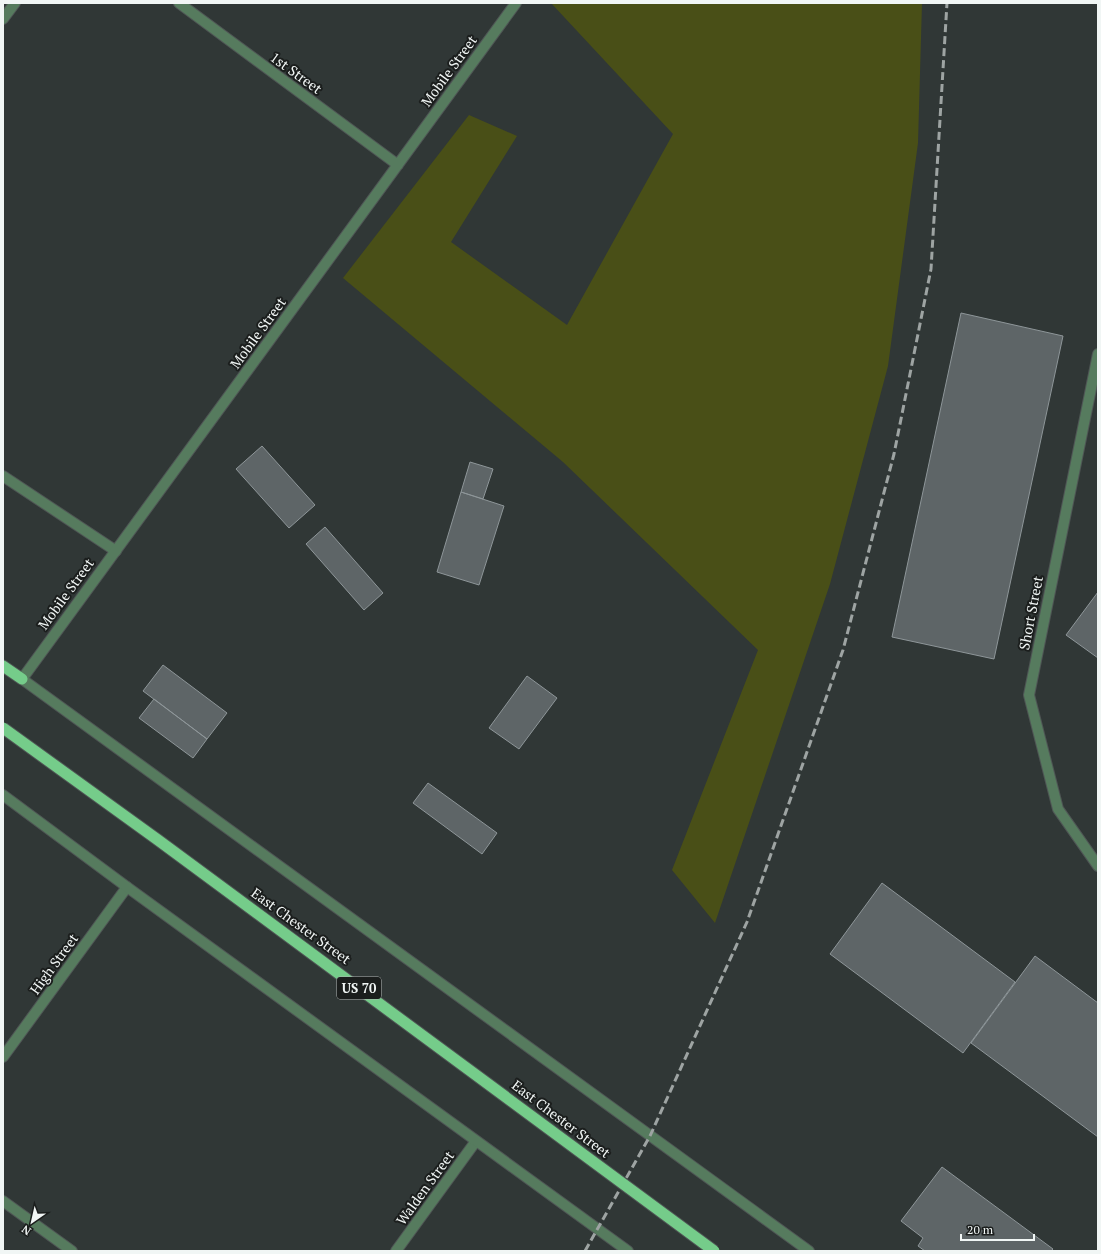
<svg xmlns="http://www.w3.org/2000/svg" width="1101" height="1254" viewBox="0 0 1101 1254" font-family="'PT Serif',serif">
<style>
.green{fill:#494f17}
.building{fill:#5e6567;stroke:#8e9699}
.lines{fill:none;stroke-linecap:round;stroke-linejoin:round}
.service-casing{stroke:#4f5655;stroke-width:12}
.minor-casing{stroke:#4f5655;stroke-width:12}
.tertiary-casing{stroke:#4f5655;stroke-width:12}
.trunk-casing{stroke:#4f5655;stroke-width:13}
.service{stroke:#567b5e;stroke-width:10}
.minor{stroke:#567b5e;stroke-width:10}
.tertiary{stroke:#567b5e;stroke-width:10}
.trunk{stroke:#75cc8a;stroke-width:11}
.rail{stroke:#9ea4a3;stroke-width:3;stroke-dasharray:8 4;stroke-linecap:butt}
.trunk-bridge-casing{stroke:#4f5655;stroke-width:13;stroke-linecap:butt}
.trunk-bridge{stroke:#75cc8a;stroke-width:11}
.labels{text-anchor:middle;stroke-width:4;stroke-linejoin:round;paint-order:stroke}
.shield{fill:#1b1e1d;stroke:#b1b5b4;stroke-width:1}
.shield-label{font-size:13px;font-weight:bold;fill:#f1f6f5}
.street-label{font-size:14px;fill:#f1f6f5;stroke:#1b1e1d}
</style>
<rect width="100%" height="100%" fill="#303736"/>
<path class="green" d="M551,3H922L918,143L888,366L830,584L715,923L672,870L758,650L563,462L343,278L469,115L517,136L451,242L567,325L673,134Z"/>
<path class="building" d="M961,313L1063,336L994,659L892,637Z
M262,446L315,505L289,528L236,469Z
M470,462L493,469L483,499L461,492Z
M461,492L504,506L479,585L437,572Z
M325,527L383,593L364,610L306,544Z
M1098,592V658L1066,635Z
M163,665L227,713L207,739L143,691Z
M527,676L557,698L519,749L489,728Z
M154,699L207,739L193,758L139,718Z
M428,783L497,833L482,854L413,803Z
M882,883L1015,982L963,1053L830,954Z
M1035,956L1098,1003V1137L971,1043Z
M942,1167L1053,1249L1051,1251H925L918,1246L923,1238L901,1221Z"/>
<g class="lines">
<g class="service-casing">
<path id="service" d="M3,476L116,551"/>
</g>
<g class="minor-casing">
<path id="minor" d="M179,3L398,165
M3,19L15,3
M1098,354L1029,695L1058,809L1098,866
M22,679L516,3
M3,1057L127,887
M3,1201L72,1251
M396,1251L476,1141"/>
</g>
<g class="tertiary-casing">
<path id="tertiary" d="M22,679L809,1251
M3,795L127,887L628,1251"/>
</g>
<g class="trunk-casing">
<path id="trunk" d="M3,666L22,679"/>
</g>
<use href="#service" class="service"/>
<use href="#minor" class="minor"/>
<use href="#tertiary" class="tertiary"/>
<use href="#trunk" class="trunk"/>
<path class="rail" d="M585,1251L650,1136L747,922L843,650L894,454L931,269L947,3"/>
<g class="trunk-bridge-casing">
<path id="trunk-bridge" d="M3,728L158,840L714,1251"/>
</g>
<use href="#trunk-bridge" class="trunk-bridge"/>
</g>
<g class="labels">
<rect class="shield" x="337" y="977" width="44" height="22" rx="3"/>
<g class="shield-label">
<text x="359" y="993">US 70</text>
</g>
<g class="street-label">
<text transform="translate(449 71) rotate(-54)" y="5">Mobile Street</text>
<text transform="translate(296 73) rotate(36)" y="5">1st Street</text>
<text transform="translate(258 333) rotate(-54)" y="5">Mobile Street</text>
<text transform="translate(66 594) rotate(-54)" y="5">Mobile Street</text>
<text transform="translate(1031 613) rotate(-79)" y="5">Short Street</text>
<text transform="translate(301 926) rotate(36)" y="5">East Chester Street</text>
<text transform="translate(54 964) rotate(-54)" y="5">High Street</text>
<text transform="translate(561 1119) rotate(37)" y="5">East Chester Street</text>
<text transform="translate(425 1188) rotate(-54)" y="5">Walden Street</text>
</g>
</g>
<rect width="1101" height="1254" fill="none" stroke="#f1f6f5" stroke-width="8"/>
<g transform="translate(32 1222) rotate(214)" stroke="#1b1e1d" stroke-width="3" paint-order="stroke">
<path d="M0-3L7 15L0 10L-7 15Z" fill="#f1f6f5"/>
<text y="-6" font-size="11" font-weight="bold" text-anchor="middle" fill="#f1f6f5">N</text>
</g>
<path d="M961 1234v6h73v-6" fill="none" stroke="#f1f6f5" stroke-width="2"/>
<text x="967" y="1234" font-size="12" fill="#f1f6f5" stroke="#1b1e1d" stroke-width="3" paint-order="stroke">20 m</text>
</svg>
